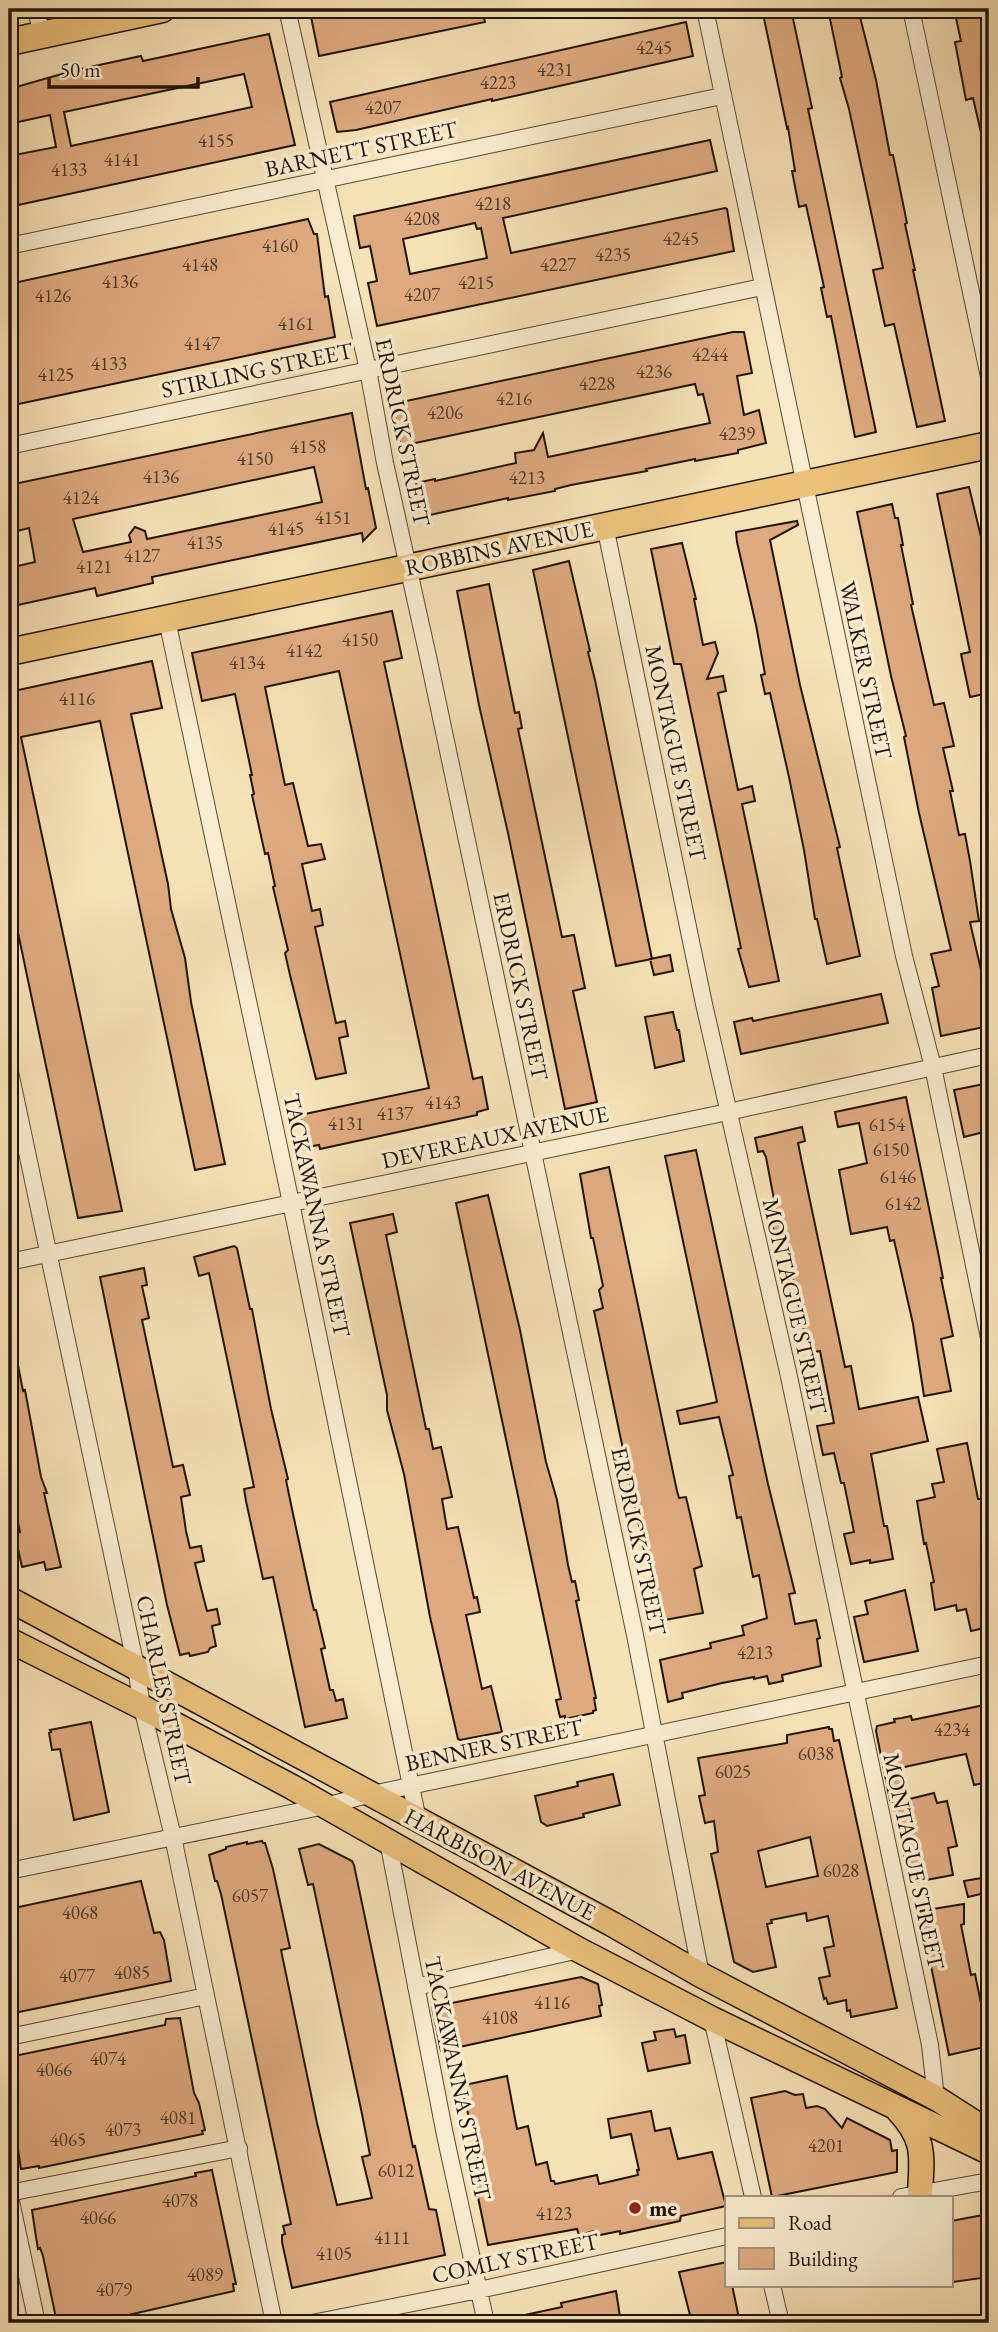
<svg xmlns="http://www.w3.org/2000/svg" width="998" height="2332" viewBox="0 0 998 2332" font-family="'EB Garamond',serif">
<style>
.building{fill:#dfaa80;stroke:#221408;stroke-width:2;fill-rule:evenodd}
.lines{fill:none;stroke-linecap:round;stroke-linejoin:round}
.minor-casing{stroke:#574834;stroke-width:18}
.primary-casing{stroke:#221408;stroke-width:27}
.trunk-casing{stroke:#221408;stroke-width:29}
.minor{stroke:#f9ecd0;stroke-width:16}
.primary{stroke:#ebc17c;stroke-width:24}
.trunk{stroke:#ebc17c;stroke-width:26}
.poi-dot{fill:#8f2418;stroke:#f9ecd0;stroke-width:2.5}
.labels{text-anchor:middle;stroke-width:7;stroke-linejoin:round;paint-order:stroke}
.number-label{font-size:19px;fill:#513a26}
.street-label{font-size:23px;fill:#221408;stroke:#f9ecd0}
.poi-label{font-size:23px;font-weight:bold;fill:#221408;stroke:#f9ecd0;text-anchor:start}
</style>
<rect width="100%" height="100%" fill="#f6e2b7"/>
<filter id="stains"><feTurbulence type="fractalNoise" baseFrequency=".00286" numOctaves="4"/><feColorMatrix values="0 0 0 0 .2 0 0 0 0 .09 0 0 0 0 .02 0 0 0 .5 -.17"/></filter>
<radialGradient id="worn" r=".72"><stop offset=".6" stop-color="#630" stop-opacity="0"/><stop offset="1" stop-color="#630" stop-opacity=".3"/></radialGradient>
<path class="building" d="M322,9H482L485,22L319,56L310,12Z
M762,9H791L812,108L808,109L876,432L855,437L831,316L827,317L821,288L824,287L806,205L799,207L792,171H795L788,127L787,128Z
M828,9H858L876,80L890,155H893L907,223L905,224L915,270H913L945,421L917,427L894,324L885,326L873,270L883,268L849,109L840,78L842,77Z
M954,9H986L989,22V140L983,141L973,98L966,100L955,42L961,41Z
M686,22L693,56L492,101V99L356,130L337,132L330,102Z
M269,34L295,145L9,207V156L56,147L50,115L9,124V89L76,70L141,56L143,61ZM244,74L252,107L71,146L64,112Z
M710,140L717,171L503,218L511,253L725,208L727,209L734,251L377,326L368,283L377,281L370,246L360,248L354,216ZM475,223L477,229L481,228L487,258L410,274L403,239Z
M308,219L314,234H317L325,297L328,296L335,337L9,406V284Z
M733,332H744L752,373L737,376L744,415L759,410L766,443L738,450V453L695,461V459L646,469L647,471L571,485L555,489V491L508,500V498L425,516L416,483L435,479V481L516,463L515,453L534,450L543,433L548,457L710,423L703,394L698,395L695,384L401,446L392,404Z
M352,413L366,489L368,488L376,528L363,541L362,533L152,577L153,583L97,596L95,588L9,607V568L35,562L29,528L9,533V485ZM314,467L322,502L290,509L147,539L145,531L135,527L129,535L131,542L83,552L73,519Z
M969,487L989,570V693L970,697L961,654L970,652L937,494Z
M892,504L895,518H898L903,545H901L913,604L911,605L934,705L944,703L954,746L943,748L953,791H950L959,835L965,834L970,861L979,921L970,922L981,970L989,969V1026L941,1036L932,988L939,986L931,954L951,950L919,813L904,737L906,736L891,676L857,512Z
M797,521L798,525L770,540L800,685L840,847L837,848L860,956L827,964L817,919H815L804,850L789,777L770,693L765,694L761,675L765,674L756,625L737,542L736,532Z
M682,543L696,599H694L703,645L715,642L718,653L707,679L723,676L726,691L718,693L738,790L752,786L755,801L742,804L779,981L749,987L738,949L741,948L681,664H674L651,549Z
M569,561L590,651L588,652L595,680L652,959L616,966L533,570Z
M489,584L515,713L519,712L522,728L518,729L562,937L574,935L585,988L573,991L597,1102L565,1109L508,833L479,705L457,591Z
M392,611L402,658L384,662L473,1079L482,1077L488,1109L477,1112V1115L320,1149L319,1145L307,1147L300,1115L429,1088L339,671L265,687L285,785L293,783L308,846L321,844L325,859L302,864L312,911L320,909L323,925L315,927L336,1023L345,1021L348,1036L339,1038L346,1073L316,1079L290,975L285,953L288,950L273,887L275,886L268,853L265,854L252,795L254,794L250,775H252L235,694L202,701L192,653Z
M152,661L162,708L131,714L168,884L171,909L185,958L191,1002L225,1164L195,1170L100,721L21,737L122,1211L78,1218L9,890V692Z
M670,955L673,971L654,975L650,959Z
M881,994L888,1023L741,1054L734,1022L752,1018L753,1021Z
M673,1012L677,1030H679L684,1061L655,1068L645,1017Z
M989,1083V1115H985L988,1131L964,1137L954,1090Z
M906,1097L938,1252L943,1278H941L953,1336L941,1339L951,1391L924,1396L913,1324L894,1240L890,1241L887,1227L851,1234L839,1170L867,1163L859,1123L838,1127L835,1112Z
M802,1127L805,1141L798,1143L801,1158L845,1367L851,1366L859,1409L918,1397L928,1441L871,1454L884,1526H887L893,1559L870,1563V1560L851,1564L844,1534L854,1532L844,1483H841L834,1453L823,1455L817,1426L834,1423L820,1351L809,1353L785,1243L782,1244L781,1237L775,1238L769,1211L776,1210L766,1157L763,1151L758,1152L755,1138Z
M696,1150L768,1484L795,1593L789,1594L795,1624L816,1620L820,1638L817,1639L821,1666L782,1675L783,1681L769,1684L767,1676L754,1679V1677L722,1683L682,1693L683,1698L668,1702L660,1660L711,1648L710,1643L744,1635L742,1626L767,1618L759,1575L753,1577L741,1517L737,1518L729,1476L733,1475L719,1417L680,1424L677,1411L717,1402L665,1156Z
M609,1167L677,1491L679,1498L686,1497L702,1566L694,1569L703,1613L659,1621L594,1311L603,1308L599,1290L603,1286L593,1238H591L580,1174Z
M488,1195L520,1330L546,1462L557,1500L568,1565L572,1582L575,1581L579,1600L576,1601L596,1698H594L596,1710L593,1711V1713L565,1719V1716L560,1717L556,1700L561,1699L456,1203Z
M393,1214L397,1232L386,1235L426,1429H429L433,1449L441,1447L452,1497L442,1499L447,1529L458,1527L474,1598L477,1597L480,1612L466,1615L482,1689L491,1686L502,1732L460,1740L458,1739L430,1617L404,1474L387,1410V1395L350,1223Z
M234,1246L237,1248L250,1309H252L271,1409L288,1479L286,1480L293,1514L312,1602L314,1610H316L325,1648L321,1649L330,1690H333L336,1701L343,1699L347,1718L305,1727L273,1577L263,1579L246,1501L244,1489L254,1487L209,1273L199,1276L194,1257Z
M144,1268L147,1285L142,1286L149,1318L142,1320L173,1467L183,1465L190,1495L181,1497L186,1531L190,1548L201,1546L204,1561L195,1563L200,1584L207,1611L217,1609L220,1624L212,1626L216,1646L210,1648L208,1652L190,1656L189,1653L180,1655L167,1605L100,1277Z
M16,1355L23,1391L25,1390L41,1477L47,1493H44L61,1567L46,1570L44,1562L22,1567L18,1549L12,1550L9,1535L20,1532L9,1478V1356Z
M967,1443L978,1499H983V1503L989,1501V1627L971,1631L966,1609L957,1611L956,1605L935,1610L931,1583L934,1582L926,1543L924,1544L917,1501L935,1497L932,1484L944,1482L937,1449Z
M905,1590L918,1651L864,1662L854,1617L868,1614L865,1601Z
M989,1704V1759H986L988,1782L974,1785L966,1754L941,1759L900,1768L906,1797L890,1800L876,1731L877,1726L895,1722L894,1719L902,1718L911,1716L912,1720Z
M91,1722L109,1812L74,1820L60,1749L52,1750L49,1733L51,1732L50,1730Z
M829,1727V1729H832L834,1741L839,1740L897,2008L851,2017L850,2010L847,2011L846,2000L828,2004L826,1998L824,1999L819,1978L830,1976L824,1948L834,1946L828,1916L807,1921L806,1913L771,1920L772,1923L767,1924L776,1967L753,1972L734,1962L711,1854L718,1852L714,1821L705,1823L699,1796L705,1795L698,1758L787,1743V1735ZM810,1837L818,1876L766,1887L758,1851Z
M613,1774L620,1805L583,1814L584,1817L547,1826L541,1822L535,1796L578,1786L577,1782Z
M934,1793L937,1803L947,1801L957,1846L948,1848L953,1875L910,1883L893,1803Z
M262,1841L263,1843H265L273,1869L290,1948L281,1950L317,2123L337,2205L372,2198L362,2157L370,2155L362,2114L313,1884L308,1885L299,1849L319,1844L352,1861L354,1865L413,2147L415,2146L429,2209L436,2210L445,2255L292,2288L282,2242V2235L285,2234L283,2226L291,2224L221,1894L217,1881H215L209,1855L226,1849V1847L247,1842V1844Z
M982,1878L985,1893L968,1897L964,1881Z
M141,1881L154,1933L160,1932L164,1940L171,1981L9,2014V1909Z
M964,1904V1924L961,1925L971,1975L975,1974L982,2008H984L989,2029V2046L949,2055L920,1911Z
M581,1977L598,1984L602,2005L599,2006L601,2016L441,2051L432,2007Z
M180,2018L194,2093L199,2103L205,2130L202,2131L203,2134L39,2168V2166L21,2169L15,2130L17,2129L9,2095V2057L165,2025L166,2019Z
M674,2029L676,2037L685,2035L690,2063L648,2071L642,2043L656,2040L654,2032Z
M507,2076L517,2129L528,2126L536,2165L547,2162L551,2181H554L555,2184L597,2175L599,2184L638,2175L637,2170H639L631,2134L611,2138L608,2119L651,2111L655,2131L670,2128L678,2159L712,2152L726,2206L681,2216L680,2221L671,2223L620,2234V2231L595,2236L594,2231L579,2235L577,2229L488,2245L474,2178L482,2177L471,2124L460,2086Z
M785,2091L795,2095L803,2094L806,2108L817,2106L825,2109L842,2128L847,2118L890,2140L892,2151L897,2150V2172L772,2197L751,2098Z
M212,2170L236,2284H233L234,2291L93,2323H57L43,2256L40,2248L38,2249L36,2237L32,2210L196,2176L195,2173Z
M983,2215L984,2233L989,2232V2277L953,2282L951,2280V2221Z
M727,2262V2285H732L740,2323H692L679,2272Z
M616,2291L621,2323H521L520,2316L562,2307L561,2303Z"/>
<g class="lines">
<g class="minor-casing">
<path id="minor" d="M36,9L42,35
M287,9L368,370L385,463L429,661L635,1635L701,1975
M705,9L904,956L933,1067L989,1338
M911,9L989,377
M9,246L722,96
M9,446L762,287
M605,526L704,1004L788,1372L930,2045L936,2098
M167,620L291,1203L418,1820
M9,1067L136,1667L142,1707L173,1837L274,2323
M9,1262L728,1112L989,1055
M388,1841L445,2135L486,2323
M9,1871L325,1806L372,1794L989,1664
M416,1987L579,1950
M712,2019L753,2197
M9,2037L206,1996
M9,2192L37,2323
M9,2193L239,2148
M901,2197L989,2181
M772,2285L781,2323
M312,2323L479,2290L727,2236"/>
</g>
<g class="primary-casing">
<path id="primary" d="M9,1599L612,1924L701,1975L936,2098L989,2132
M9,1640L142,1707L292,1787L579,1950L712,2019L989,2152
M898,2110C926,2140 922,2156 920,2193"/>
</g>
<g class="trunk-casing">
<path id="trunk" d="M9,42L162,9
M9,652L989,445"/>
</g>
<use href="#minor" class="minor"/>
<use href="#primary" class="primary"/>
<use href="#trunk" class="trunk"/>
</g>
<circle class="poi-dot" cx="635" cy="2208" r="7"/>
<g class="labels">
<g class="number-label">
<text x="654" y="54">4245</text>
<text x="555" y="76">4231</text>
<text x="498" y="89">4223</text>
<text x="383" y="114">4207</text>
<text x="216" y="147">4155</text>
<text x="122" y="166">4141</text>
<text x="69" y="176">4133</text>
<text x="493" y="210">4218</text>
<text x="422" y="225">4208</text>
<text x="681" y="245">4245</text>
<text x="280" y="252">4160</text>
<text x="613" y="261">4235</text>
<text x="200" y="271">4148</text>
<text x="558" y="271">4227</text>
<text x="120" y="288">4136</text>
<text x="476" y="289">4215</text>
<text x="422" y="301">4207</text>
<text x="53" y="302">4126</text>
<text x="296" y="330">4161</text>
<text x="202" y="350">4147</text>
<text x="710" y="361">4244</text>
<text x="109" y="370">4133</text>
<text x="654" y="378">4236</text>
<text x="56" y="381">4125</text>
<text x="597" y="390">4228</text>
<text x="514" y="405">4216</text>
<text x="445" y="419">4206</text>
<text x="737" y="440">4239</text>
<text x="308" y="453">4158</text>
<text x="255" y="465">4150</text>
<text x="161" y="483">4136</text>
<text x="527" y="484">4213</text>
<text x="81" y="504">4124</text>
<text x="333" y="524">4151</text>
<text x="286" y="535">4145</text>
<text x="205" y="549">4135</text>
<text x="142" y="562">4127</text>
<text x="94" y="573">4121</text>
<text x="360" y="646">4150</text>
<text x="304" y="657">4142</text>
<text x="247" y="669">4134</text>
<text x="77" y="705">4116</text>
<text x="443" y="1109">4143</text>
<text x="395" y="1120">4137</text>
<text x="346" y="1130">4131</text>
<text x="887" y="1131">6154</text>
<text x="891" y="1156">6150</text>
<text x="898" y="1183">6146</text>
<text x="903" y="1210">6142</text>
<text x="755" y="1659">4213</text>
<text x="952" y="1736">4234</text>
<text x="816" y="1760">6038</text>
<text x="733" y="1778">6025</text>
<text x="841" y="1877">6028</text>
<text x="250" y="1902">6057</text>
<text x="80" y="1919">4068</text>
<text x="132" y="1979">4085</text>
<text x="77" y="1982">4077</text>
<text x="552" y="2009">4116</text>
<text x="500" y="2024">4108</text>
<text x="108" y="2065">4074</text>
<text x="54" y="2076">4066</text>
<text x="178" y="2124">4081</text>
<text x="123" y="2136">4073</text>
<text x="68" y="2146">4065</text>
<text x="826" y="2152">4201</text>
<text x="396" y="2177">6012</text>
<text x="180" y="2207">4078</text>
<text x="554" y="2220">4123</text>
<text x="98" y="2224">4066</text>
<text x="392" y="2244">4111</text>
<text x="334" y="2260">4105</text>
<text x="205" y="2281">4089</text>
<text x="114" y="2296">4079</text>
</g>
<g class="street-label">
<text transform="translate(361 149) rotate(-12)" y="8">BARNETT STREET</text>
<text transform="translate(257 370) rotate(-12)" y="8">STIRLING STREET</text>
<text transform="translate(403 432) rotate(78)" y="8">ERDRICK STREET</text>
<text transform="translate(499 548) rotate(-12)" y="8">ROBBINS AVENUE</text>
<text transform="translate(866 670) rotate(78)" y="8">WALKER STREET</text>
<text transform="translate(676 753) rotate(78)" y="8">MONTAGUE STREET</text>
<text transform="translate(521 986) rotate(78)" y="8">ERDRICK STREET</text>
<text transform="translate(495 1137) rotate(-12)" y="8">DEVEREAUX AVENUE</text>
<text transform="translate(317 1215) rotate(78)" y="8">TACKAWANNA STREET</text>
<text transform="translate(795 1306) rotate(77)" y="8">MONTAGUE STREET</text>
<text transform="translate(639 1541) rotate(78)" y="8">ERDRICK STREET</text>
<text transform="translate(164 1690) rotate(78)" y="8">CHARLES STREET</text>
<text transform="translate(494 1745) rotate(-12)" y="8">BENNER STREET</text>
<text transform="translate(914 1861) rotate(78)" y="8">MONTAGUE STREET</text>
<text transform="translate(500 1864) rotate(28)" y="8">HARBISON AVENUE</text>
<text transform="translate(458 2078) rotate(78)" y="8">TACKAWANNA STREET</text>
<text transform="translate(515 2258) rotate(-12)" y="8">COMLY STREET</text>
</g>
<g class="poi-label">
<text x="649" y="2216">me</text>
</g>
</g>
<rect width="998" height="2332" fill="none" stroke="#f6e2b7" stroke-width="35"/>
<rect x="10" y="10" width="977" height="2311" fill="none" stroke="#221408" stroke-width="3.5"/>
<rect x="18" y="18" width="963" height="2297" fill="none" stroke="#221408" stroke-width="2"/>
<rect x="725" y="2196" width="228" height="91" fill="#f9ecd0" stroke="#a39680" stroke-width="2"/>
<rect x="739" y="2218" width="35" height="10" fill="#ebc17c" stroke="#a39680" stroke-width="2"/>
<text x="788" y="2230" font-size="21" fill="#221408">Road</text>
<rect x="739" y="2248" width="35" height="21" fill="#dfaa80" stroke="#a39680" stroke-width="2"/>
<text x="788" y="2266" font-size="21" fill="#221408">Building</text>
<path d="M49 77v10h149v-10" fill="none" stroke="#221408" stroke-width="3.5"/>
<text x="60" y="77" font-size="21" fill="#221408" stroke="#f9ecd0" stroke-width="5" paint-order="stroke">50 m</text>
<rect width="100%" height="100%" filter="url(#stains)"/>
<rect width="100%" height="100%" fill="url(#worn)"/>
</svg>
